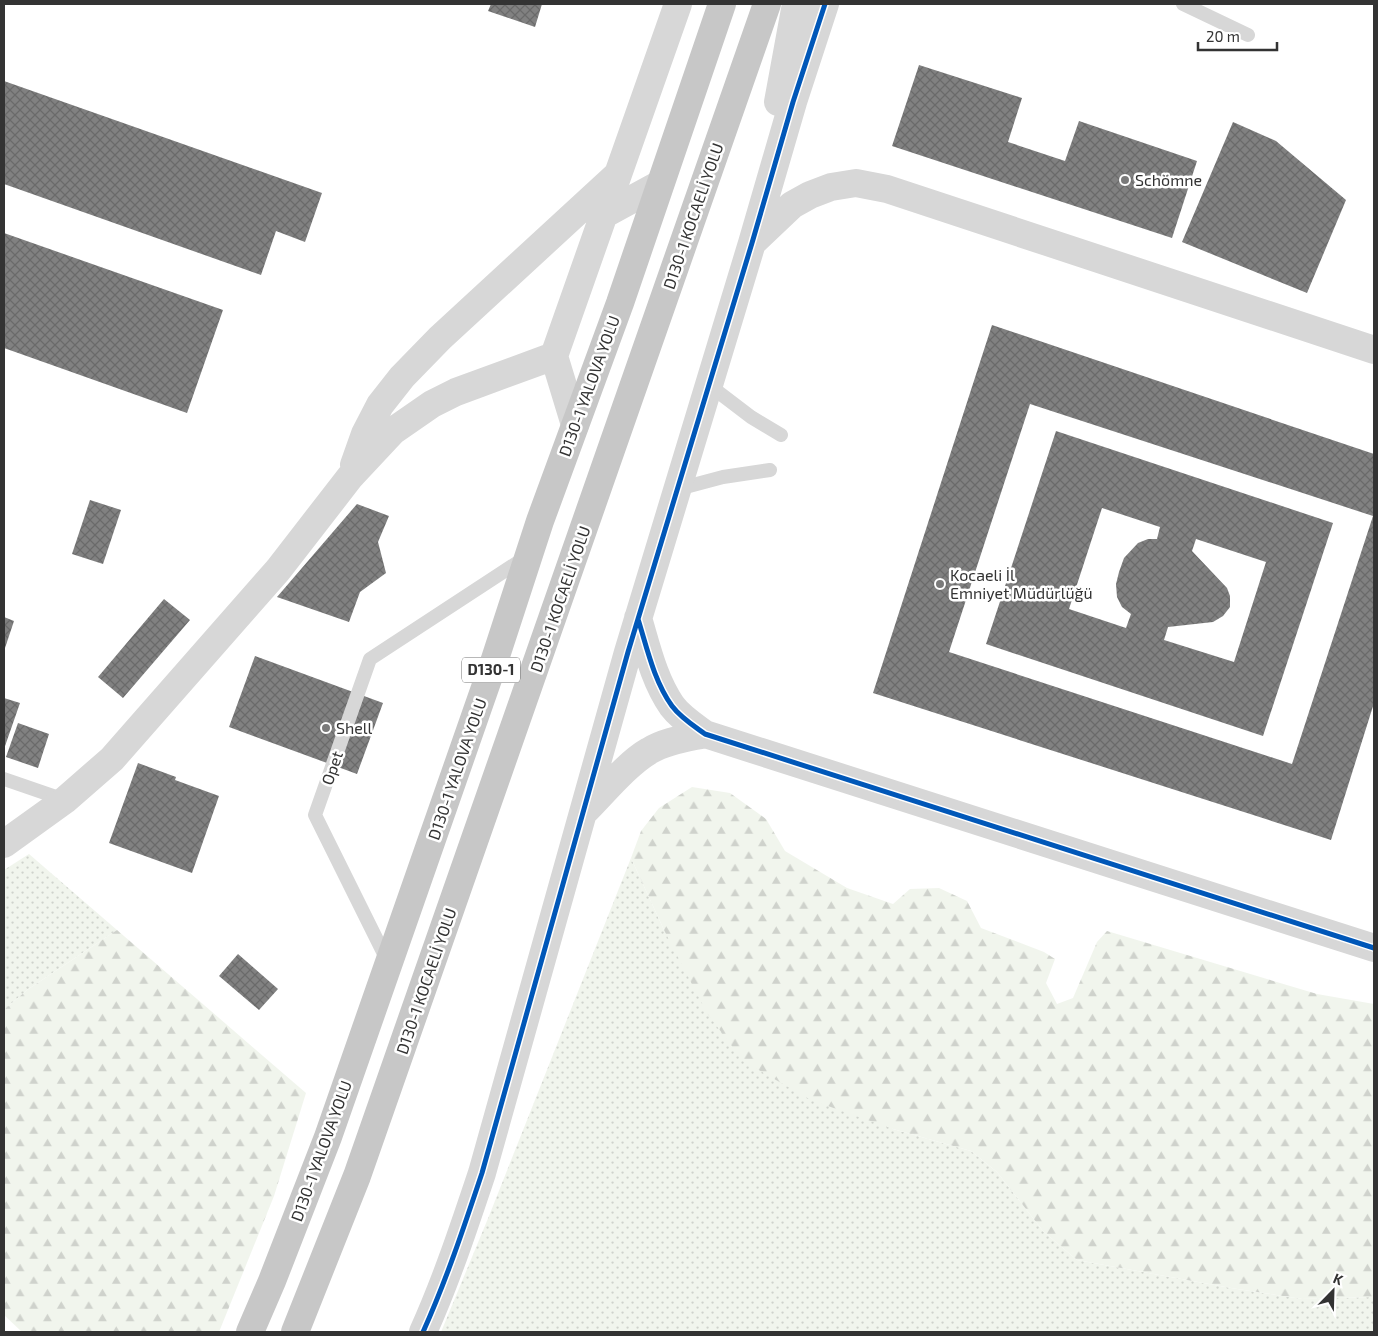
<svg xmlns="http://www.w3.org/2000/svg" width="1378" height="1336" viewBox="0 0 1378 1336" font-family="'Exo 2',sans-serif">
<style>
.grass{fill:url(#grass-dots)}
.forest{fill:url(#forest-firs)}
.building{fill:url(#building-cross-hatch);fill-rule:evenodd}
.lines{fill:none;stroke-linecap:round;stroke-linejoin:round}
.service{stroke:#d7d7d7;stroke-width:14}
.minor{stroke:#d7d7d7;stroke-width:28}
.trunk{stroke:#c7c7c7;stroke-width:28}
.cycleway-casing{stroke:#fff;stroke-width:8}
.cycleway{stroke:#0057b8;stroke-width:5}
.poi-dot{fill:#7a7a7a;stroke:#fff;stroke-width:2}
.labels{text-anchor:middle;stroke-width:5;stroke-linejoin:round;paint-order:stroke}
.shield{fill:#fff;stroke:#707070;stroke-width:1}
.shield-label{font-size:15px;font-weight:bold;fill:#333}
.poi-label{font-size:16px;fill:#333;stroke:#fff;text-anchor:start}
.street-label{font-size:16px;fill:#333;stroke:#fff}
</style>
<defs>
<pattern id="grass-dots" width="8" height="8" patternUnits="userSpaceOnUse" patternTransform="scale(1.25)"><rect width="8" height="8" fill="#f1f5ed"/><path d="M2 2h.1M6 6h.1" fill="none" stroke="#cfd2cc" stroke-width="1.8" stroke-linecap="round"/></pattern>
<pattern id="forest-firs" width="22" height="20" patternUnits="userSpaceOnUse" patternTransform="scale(1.25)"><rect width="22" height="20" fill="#f1f5ed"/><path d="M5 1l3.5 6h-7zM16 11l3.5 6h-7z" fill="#cfd2cc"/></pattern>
<pattern id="building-cross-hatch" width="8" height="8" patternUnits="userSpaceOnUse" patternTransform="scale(1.25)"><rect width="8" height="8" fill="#818181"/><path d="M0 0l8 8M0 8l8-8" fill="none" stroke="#6a6a6a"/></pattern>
</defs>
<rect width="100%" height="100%" fill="#fff"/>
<path class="grass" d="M29,854L117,930L27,990L4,1010V870Z
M631,858L664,930L893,1129L971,1151L997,1172L1043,1231L1077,1260L1231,1288L1302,1299L1374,1297V1332H441L489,1216Z"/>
<path class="forest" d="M692,787L730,793L766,819L785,851L847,888L893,904L910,889L939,888L967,901L981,928L1044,952L1055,959L1046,983L1057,1004L1073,998L1097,942L1107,931L1317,994L1374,1004V1297L1302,1299L1231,1288L1077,1260L1043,1231L997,1172L971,1151L893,1129L811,1100L743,1061L707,1013L664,930L631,858L641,831L659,808Z
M117,930L306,1093L274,1196L219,1332H22L4,1315V1010L27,990Z"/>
<path class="building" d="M491,4H542L535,27L488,11Z
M919,65L1022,98L1008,142L1065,161L1079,121L1197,161L1172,238L892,146Z
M4,81L322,193L305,242L276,231L261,275L4,184Z
M1233,122L1276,141L1346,200L1307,293L1182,242Z
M4,233L223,310L187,413L4,348Z
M992,325L1374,454V703L1331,840L873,693ZM1030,404L1373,516L1292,764L949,652Z
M1056,431L1333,523L1263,736L986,644ZM1102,508L1160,527L1157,539H1148L1138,543L1124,558L1119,572L1116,584L1117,597L1122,607L1131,614L1126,628L1069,609ZM1196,539L1266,562L1234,662L1164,640L1168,627L1213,622L1223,616L1230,607V596L1227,588L1192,551Z
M90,500L121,510L103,564L72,554Z
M357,504L389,516L378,542L386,573L360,592L349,622L277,597Z
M164,599L190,620L123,698L98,677Z
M4,617L14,621L4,651Z
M255,656L383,703L357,774L229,727Z
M4,698L20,703L4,749Z
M18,723L49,734L38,768L6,757Z
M138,763L176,777L175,780L219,796L192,873L109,843Z
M238,954L278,989L259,1010L219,976Z"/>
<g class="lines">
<path class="service" d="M1183,4L1248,35
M709,385L751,417L781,435
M678,489L723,477L770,470
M4,779L65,800
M388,962L315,815L370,659L526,557"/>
<path class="minor" d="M778,102L796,4
M605,214L660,184
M753,242L792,205L810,195L831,187L856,183L887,189L1374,350
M575,425L554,356L678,4
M354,465L365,434L380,405L402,377L440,338L616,176
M638,618C647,648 654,680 672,706C681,718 694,726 705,734L1374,948
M586,810C603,793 628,763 649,751C665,741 687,738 705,734
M4,844L65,800L112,759L278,570L350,477L393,431L432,404L456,392L554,356
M423,1332C446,1281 464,1227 482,1173L628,652L752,243L793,102L825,4"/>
<path class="trunk" d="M250,1332L272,1281L328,1137L495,659L540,521L620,303L722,4
M295,1332L357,1176L767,4"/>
<g class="cycleway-casing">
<path id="cycleway" d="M638,619C647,648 654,681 672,706C681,718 694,726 705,734L1374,948
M423,1332C446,1281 464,1227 482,1173L628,652L752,243L793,102L825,4"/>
</g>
<use href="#cycleway" class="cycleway"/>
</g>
<g class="poi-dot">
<circle cx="1125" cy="180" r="5"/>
<circle cx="940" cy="584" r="5"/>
<circle cx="326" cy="728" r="5"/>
</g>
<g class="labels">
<rect class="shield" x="462" y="657.5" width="58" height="25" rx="4"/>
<g class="shield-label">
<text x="491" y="675">D130-1</text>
</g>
<g class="poi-label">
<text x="1135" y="186">Schömne</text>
<text x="950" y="581">Kocaeli İl<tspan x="950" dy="18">Emniyet Müdürlüğü</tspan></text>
<text x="336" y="734">Shell</text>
</g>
<g class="street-label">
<text transform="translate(693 216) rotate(-71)" y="6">D130-1 KOCAELİ YOLU</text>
<text transform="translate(589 386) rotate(-70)" y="6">D130-1 YALOVA YOLU</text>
<text transform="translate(560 599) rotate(-71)" y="6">D130-1 KOCAELİ YOLU</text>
<text transform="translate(332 768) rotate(-71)" y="6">Opet</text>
<text transform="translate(457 769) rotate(-71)" y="6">D130-1 YALOVA YOLU</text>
<text transform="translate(426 981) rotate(-71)" y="6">D130-1 KOCAELİ YOLU</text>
<text transform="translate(321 1151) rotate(-70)" y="6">D130-1 YALOVA YOLU</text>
</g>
</g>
<rect width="1378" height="1336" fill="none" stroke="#333333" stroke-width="10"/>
<g transform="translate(1333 1291) rotate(23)" stroke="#ffffff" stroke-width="4" paint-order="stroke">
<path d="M0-4L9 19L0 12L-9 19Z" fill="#333333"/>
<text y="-8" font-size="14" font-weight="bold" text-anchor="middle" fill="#333333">K</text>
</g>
<path d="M1198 42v8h79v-8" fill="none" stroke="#333333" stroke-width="2.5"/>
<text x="1206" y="42" font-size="15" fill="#333333" stroke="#ffffff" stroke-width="4" paint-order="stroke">20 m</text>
</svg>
